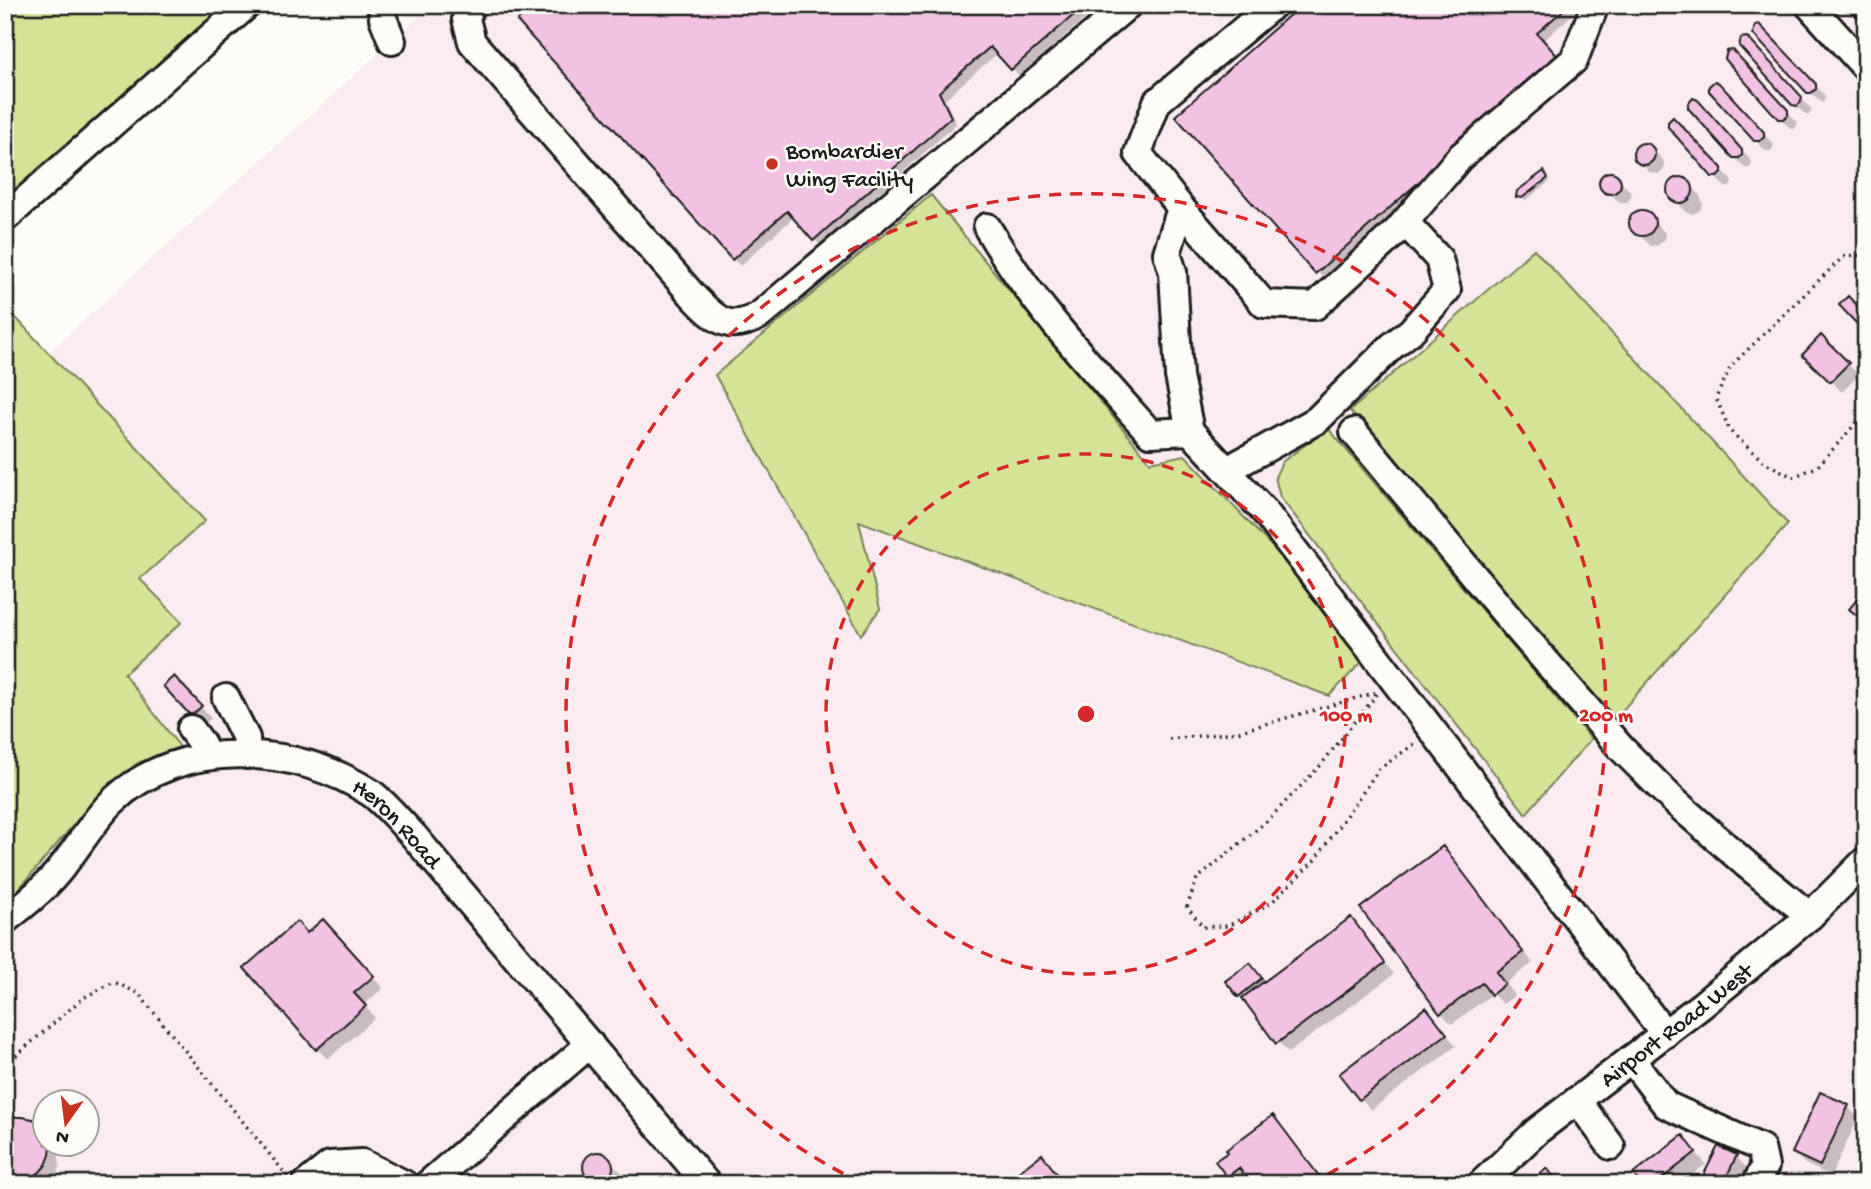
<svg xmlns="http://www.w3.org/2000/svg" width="1871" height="1189" viewBox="0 0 1871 1189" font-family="'Gochi Hand',sans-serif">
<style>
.built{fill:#faebf1;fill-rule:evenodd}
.green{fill:#d4e396;stroke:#788059;stroke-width:2}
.shadow{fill:#0003}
.building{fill:#f2c2e4;stroke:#1c1c1c;stroke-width:2}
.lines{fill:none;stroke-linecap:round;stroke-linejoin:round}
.minor-casing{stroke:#1c1c1c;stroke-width:32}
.path{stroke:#1c1c1c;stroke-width:3.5;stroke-dasharray:2 5;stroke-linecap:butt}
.minor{stroke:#fdfcf7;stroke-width:26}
.ring{fill:none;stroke:#d62828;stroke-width:3.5;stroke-dasharray:12 9}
.poi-dot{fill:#c8321e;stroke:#fdfcf7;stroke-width:2.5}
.labels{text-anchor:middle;stroke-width:5;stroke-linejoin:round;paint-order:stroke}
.poi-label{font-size:24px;fill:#1c1c1c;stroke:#fdfcf7;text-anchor:start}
.street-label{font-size:24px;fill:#1c1c1c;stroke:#fdfcf7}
.centre{fill:#d62828;stroke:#fdfcf7;stroke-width:3.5}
.ring-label{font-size:21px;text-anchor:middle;font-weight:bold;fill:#d62828;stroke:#fdfcf7;stroke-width:5;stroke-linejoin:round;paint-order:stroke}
</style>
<rect width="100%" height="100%" fill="#fdfcf7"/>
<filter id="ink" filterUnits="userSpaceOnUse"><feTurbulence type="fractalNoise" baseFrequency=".0143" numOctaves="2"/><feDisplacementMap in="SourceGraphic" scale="14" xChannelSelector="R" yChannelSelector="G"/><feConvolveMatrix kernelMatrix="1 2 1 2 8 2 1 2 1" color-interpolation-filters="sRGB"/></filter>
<g filter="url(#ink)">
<path class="built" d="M418,5H1866V1184H5V901L18,890L103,790L138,763L180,747L124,674L139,579L205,521L49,352L424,12ZM46,1102H88V1144H46Z"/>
<path class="green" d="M5,5H241L5,211Z
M931,195L1150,462L1185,455L1277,552L1362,662L1329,696L859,521L880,609L861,635L715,375Z
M1534,249L1788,524L1612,722L1350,411Z
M5,306L205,521L140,579L182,622L124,674L180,747L138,763L103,790L18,890L5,901Z
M1328,428L1591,739L1526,814L1280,497L1275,477L1282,462Z"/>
<path class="shadow" d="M537,5H1092L1096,9L1019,76L998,53L945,99L956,124L821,246L794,217L740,266L520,21Z
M1303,5H1583L1543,41L1565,66L1324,279L1178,116Z
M1849,5H1866V23Z
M1761,26L1826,97L1823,103L1808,91Z
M1757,50L1812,110L1808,116L1793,104Z
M1744,63L1798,123L1794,129H1791L1779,117Z
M1729,96L1774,145L1771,151H1766L1755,140Z
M1704,109L1752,162L1750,168H1745L1734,157Z
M1673,119L1732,181L1730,187H1725L1714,176Z
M1643,145L1651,148L1663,160L1665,166L1663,171L1658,174L1649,172L1638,160L1635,155L1636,149Z
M1612,174L1631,192V197L1627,202L1621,203L1602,187L1603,178Z
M1546,175L1550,181L1526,200L1518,196Z
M1681,179L1688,182L1699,194L1703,204L1700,210L1693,214L1686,212L1675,200L1669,191L1674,181Z
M1646,213L1665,233L1664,240L1658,245L1651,246L1631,227V220L1636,214Z
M1848,299L1866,317V331L1841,305Z
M1821,338L1859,375L1842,392L1804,355Z
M173,678L211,718L203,726L165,686Z
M1443,848L1454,859L1533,963L1506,983L1515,995L1503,1004L1492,994L1452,1024L1441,1013Z
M1350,919L1394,974L1288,1053L1239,996L1250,965L1266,982Z
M334,932L383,988L364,1005L375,1018L328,1059L317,1049L308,934Z
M1426,1009L1456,1046L1371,1110L1341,1074Z
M1848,1107L1858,1118L1831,1176L1805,1164L1794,1153Z
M1272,1117L1283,1128L1326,1184H1253L1249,1179L1243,1184H1236L1228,1176Z
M5,1122L46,1144H56L58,1147L60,1167L56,1176L49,1184H14L5,1176Z
M1683,1138L1706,1164L1680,1184H1643Z
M1718,1148L1736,1157L1747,1168L1739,1184H1701Z
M594,1155H603L621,1172L622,1184H597L586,1172L585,1164Z"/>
<path class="building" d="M535,5H1085L1011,70L990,47L939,92L951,117L813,241L787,211L732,260L517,21Z
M1301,5H1569L1537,33L1559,58L1315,274L1175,116Z
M1846,5H1864L1866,14L1862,18L1857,17Z
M1759,24L1816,84V89L1811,93H1807L1753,34L1755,25Z
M1747,37L1802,97L1801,102L1797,106L1792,105L1739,46L1741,38Z
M1733,50L1788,110V115L1783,119H1778L1725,59L1727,51Z
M1715,81L1719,83L1764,132V137L1760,141H1754L1709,91V86Z
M1693,98L1698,100L1742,150V155L1739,158H1733L1688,108V104Z
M1673,117L1722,168V173L1718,177H1712L1668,127V122Z
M1633 154a11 11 0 1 1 22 0a11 11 0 1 1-22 0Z
M1544,171L1548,178L1522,198L1516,197L1517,191Z
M1599 183a11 11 0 1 1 22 0a11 11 0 1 1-22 0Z
M1667 190a13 13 0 1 1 26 0a13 13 0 1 1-26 0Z
M1629 223a13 13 0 1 1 26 0a13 13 0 1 1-26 0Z
M1848,296L1866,315L1857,324L1839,305Z
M1821,335L1849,363L1830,382L1802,355Z
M1866,589V623L1849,609Z
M174,676L202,706L191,716L163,686Z
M1443,846L1523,952L1496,972L1505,984L1491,995L1482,983L1440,1014L1360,908Z
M1351,917L1385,963L1276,1044L1242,998Z
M323,919L374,976L354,993L366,1006L316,1050L244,968L297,921L307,933Z
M1250,963L1262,978L1238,997L1225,981Z
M1426,1007L1447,1034L1359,1100L1339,1074Z
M1820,1092L1849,1105L1820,1166L1792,1153Z
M1273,1115L1325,1184H1251L1239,1168L1227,1177L1215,1161L1228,1152L1226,1150Z
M12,1117H22L33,1119L41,1125L46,1131V1144H51L50,1155L46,1165L39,1173L29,1178L18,1180L5,1176V1120Z
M1683,1135L1696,1152L1655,1184H1641L1633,1174Z
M1718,1146L1737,1155L1723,1184H1699Z
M583 1167a15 15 0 1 1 30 0a15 15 0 1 1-30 0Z
M1042,1154L1064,1184H1003Z
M1547,1168L1559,1184H1547L1540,1174Z
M485,1176L491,1177L495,1184H477L480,1178Z"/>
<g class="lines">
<g class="minor-casing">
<g id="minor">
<path d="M382,5L383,18L392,41"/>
<path d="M471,5L466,19L472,42L694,297C716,320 729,333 760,315L1128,5"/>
<path d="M1273,5L1157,102L1138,153L1181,208L1264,304L1315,306L1398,230L1460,157L1574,60L1595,5"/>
<path d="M1809,5L1866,68"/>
<path d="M1181,208L1167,253L1173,272L1179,376L1190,431L1265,512L1665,1034"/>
<path d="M5,218L247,5"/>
<path d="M987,227C1031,303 1092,368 1150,433L1190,431"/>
<path d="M1354,432L1518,629L1621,748L1673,800L1747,865L1810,916"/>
<path d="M1227,470L1317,420L1392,346L1411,331L1447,290L1439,259L1405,222"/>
<path d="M226,698L246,738L247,755"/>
<path d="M191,729L202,744L203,757"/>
<path id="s1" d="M5,920C23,906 42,891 57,873C76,851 91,823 112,802C180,736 296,744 371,793C386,804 399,821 413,835L707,1184"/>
<path d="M1631,1059L1666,1105L1761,1148L1765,1166L1756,1184"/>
<path d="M1577,1100L1611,1146"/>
<path d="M306,1184L330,1165L362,1163L404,1184"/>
<path d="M428,1184L590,1044"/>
<path id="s2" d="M1481,1184L1537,1131L1702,1005L1810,916L1866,860"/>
</g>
</g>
<path class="path" d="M1866,255L1843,257L1731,366L1716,398L1730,431L1764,462L1793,477L1817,467L1866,412
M1377,694L1320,766L1268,820L1197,879L1187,907L1203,927L1228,926L1271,903L1314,861L1379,769L1417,742
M1169,739L1237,732L1378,692
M5,1065L83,998L114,982L138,993L288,1177"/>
<use href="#minor" class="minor"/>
</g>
</g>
<g class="ring">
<circle cx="1086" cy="714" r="260"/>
<path d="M862 1183A520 520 0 1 1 1310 1183"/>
</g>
<circle class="poi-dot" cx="772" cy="164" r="7"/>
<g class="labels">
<g class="poi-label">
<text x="786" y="158">Bombardier<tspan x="786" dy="28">Wing Facility</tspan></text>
</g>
<g class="street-label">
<text dy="8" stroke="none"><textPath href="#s1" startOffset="478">Heron Road</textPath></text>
<text dy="8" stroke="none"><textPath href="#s2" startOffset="252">Airport Road West</textPath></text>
</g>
</g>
<circle cx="1086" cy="714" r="10" class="centre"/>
<g class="ring-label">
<text x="1346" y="721">100 m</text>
<text x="1606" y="721">200 m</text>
</g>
<rect width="1871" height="1189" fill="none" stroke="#fdfcf7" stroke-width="28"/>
<rect x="14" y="14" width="1843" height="1161" fill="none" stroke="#1c1c1c" stroke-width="2.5" filter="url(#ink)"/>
<g transform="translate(66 1123) rotate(194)"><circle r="33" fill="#fdfcf7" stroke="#a3a29f" stroke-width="2"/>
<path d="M0-5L12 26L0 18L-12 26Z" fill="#c8321e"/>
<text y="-10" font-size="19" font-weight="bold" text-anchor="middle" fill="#1c1c1c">N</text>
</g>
</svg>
